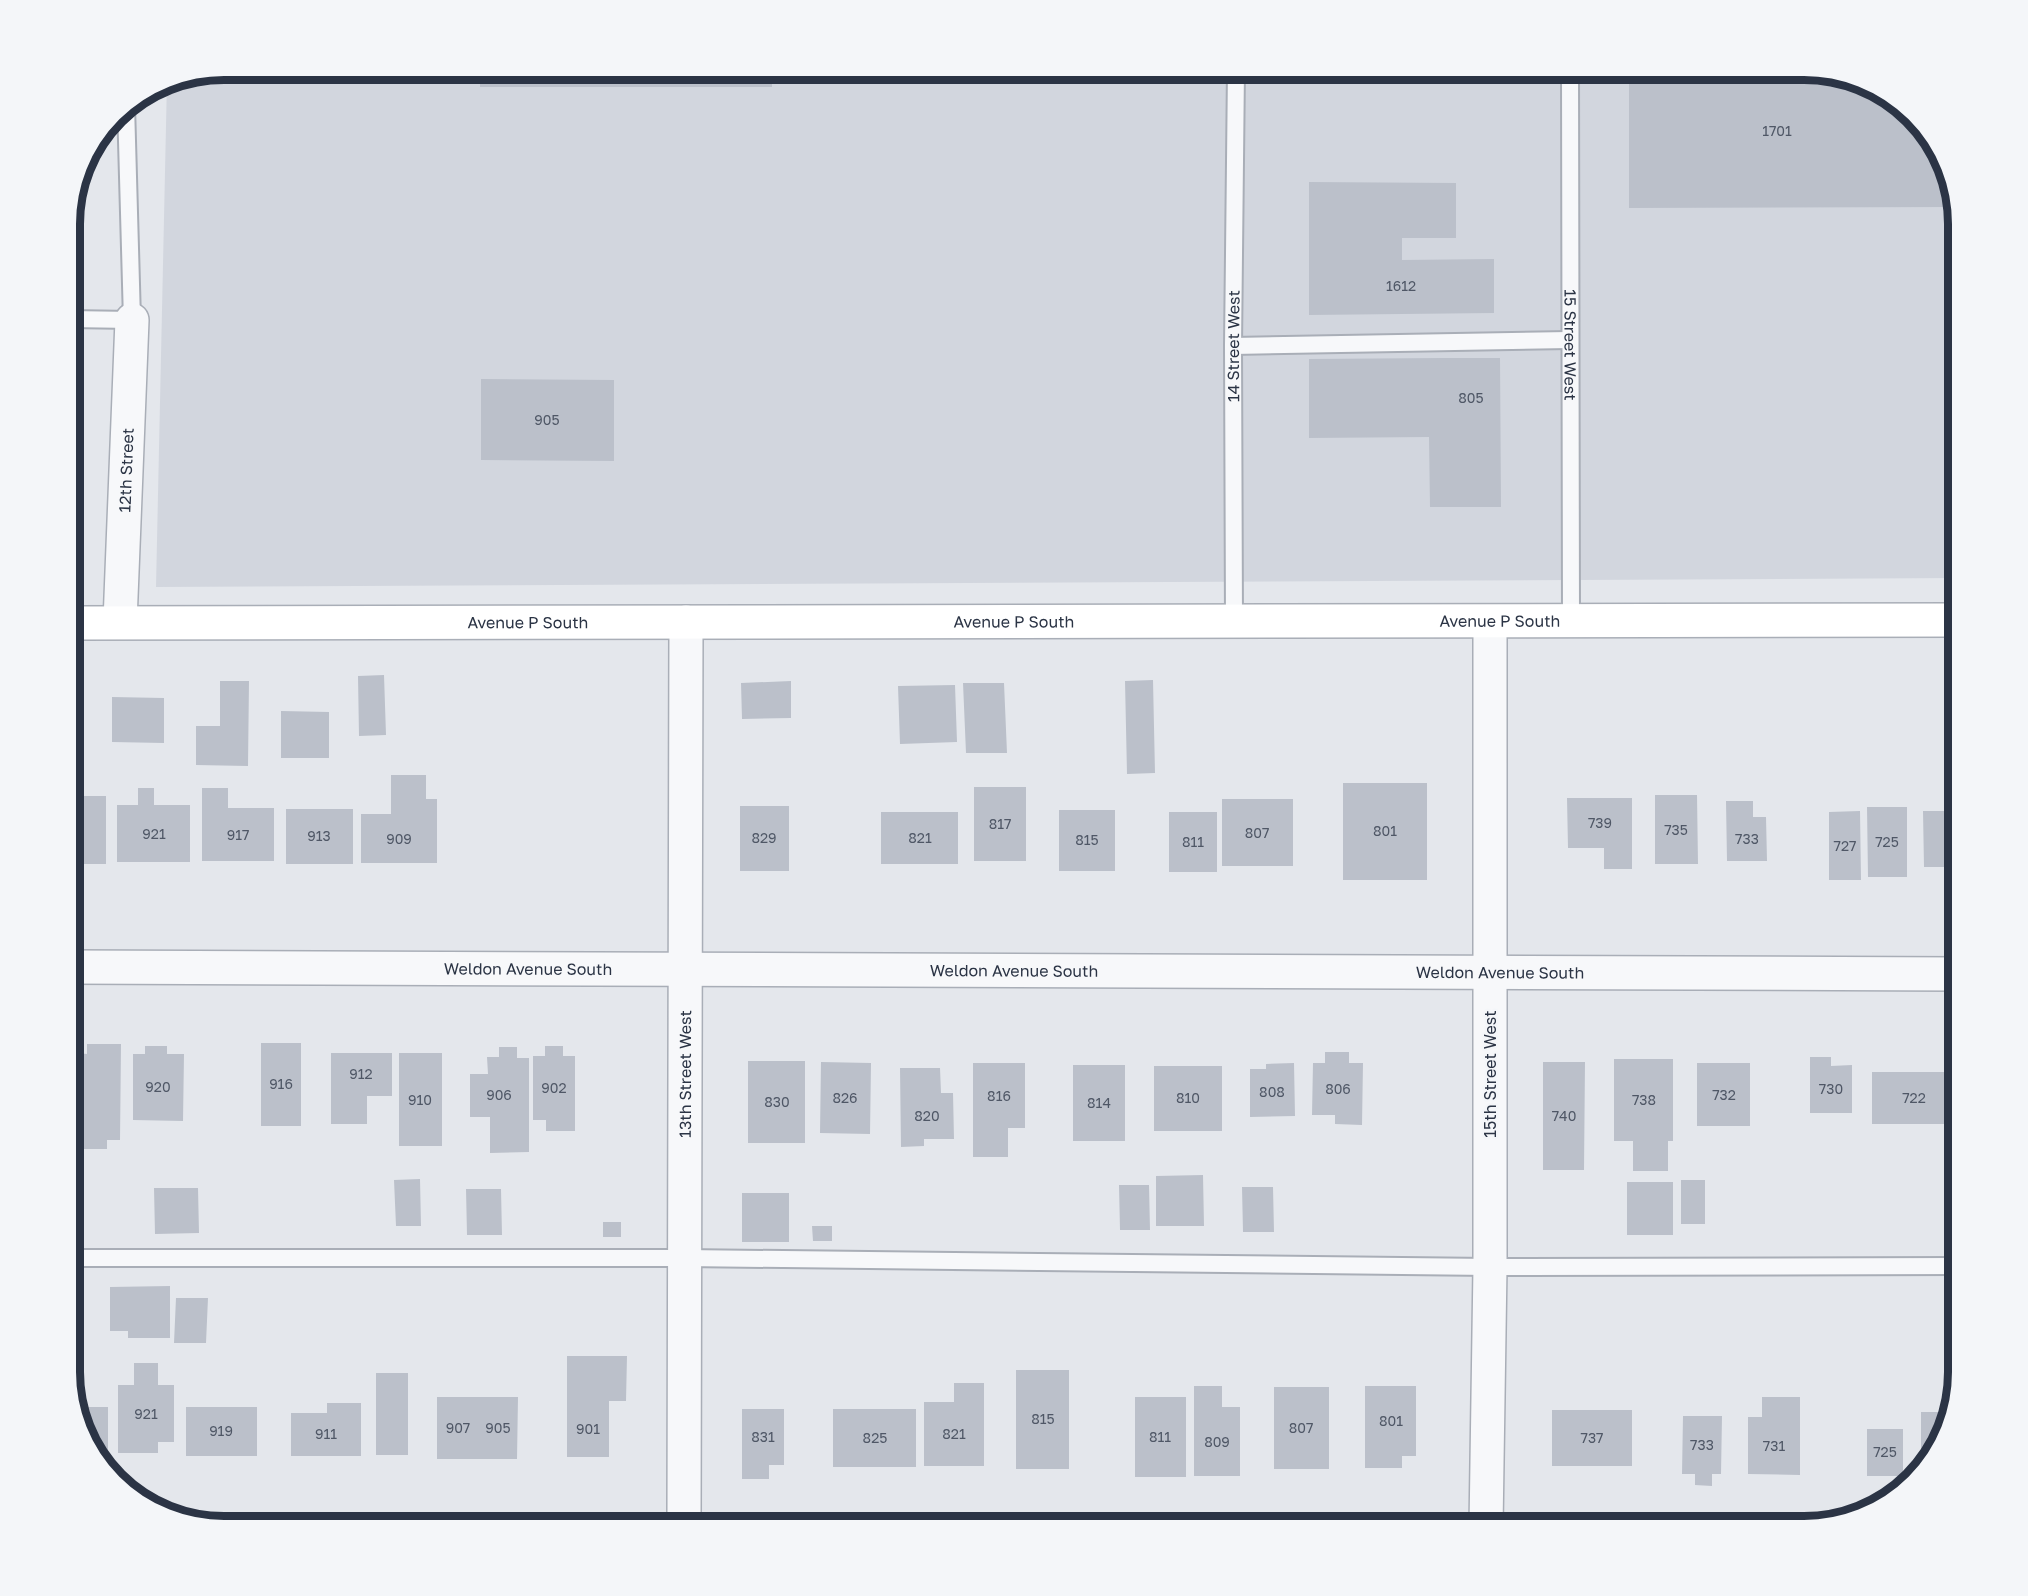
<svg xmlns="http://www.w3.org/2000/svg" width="2028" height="1596" viewBox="0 0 2028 1596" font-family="'Golos Text',sans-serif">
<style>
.built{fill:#d2d6de}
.building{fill:#bbc0ca}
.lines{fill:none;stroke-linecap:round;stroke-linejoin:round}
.lane-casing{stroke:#a9aeb7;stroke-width:20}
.street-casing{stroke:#a9aeb7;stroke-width:36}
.secondary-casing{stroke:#a9aeb7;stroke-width:36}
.lane{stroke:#f7f8fa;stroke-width:16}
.street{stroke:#f7f8fa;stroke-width:33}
.secondary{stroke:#fff;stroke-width:33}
.labels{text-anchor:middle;stroke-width:5;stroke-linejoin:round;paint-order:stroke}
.number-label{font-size:14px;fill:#4f5766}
.street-label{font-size:16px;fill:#2b3445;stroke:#f4f6f9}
.rim{fill:none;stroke:#2b3445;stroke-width:8}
</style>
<rect width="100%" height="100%" fill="#e4e7ec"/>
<path class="built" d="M223,69H1805L1863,81L1906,107L1943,155L1959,223V578L156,587L167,80Z"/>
<path class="building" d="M480,69H772V87H480Z
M1629,69H1805L1863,81L1906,107L1943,155L1955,207L1629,208Z
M1309,182L1456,183V238H1402V260L1494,259V313L1309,315Z
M1441,358H1500L1501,507H1430L1429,437L1309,438V359Z
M481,379L614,380V461L481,460Z
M384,675L386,735L359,736L358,676Z
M1153,680L1155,773L1127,774L1125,681Z
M220,681H249L248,766L196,765V726H220Z
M791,681V718L742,719L741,683Z
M963,683H1004L1007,753H966Z
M955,685L957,742L900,744L898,686Z
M112,697L164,698V743L112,742Z
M281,711L329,712V758H281Z
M391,775H426V799H437V863H361V814H391Z
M1343,783H1427V880H1343Z
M974,787H1026V861H974Z
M138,788H154V805H190V862H117V805H138Z
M202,788H228V808H274V861H202Z
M1655,795H1697L1698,864H1655Z
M69,796H106V864H69Z
M1567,798H1632V869H1604V848H1568Z
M1222,799H1293V866H1222Z
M1726,801H1753V817H1766L1767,861H1727Z
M740,806H789V871H740Z
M1867,807H1907V877H1868Z
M286,809H353V864H286Z
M1059,810H1115V871H1059Z
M1860,811L1861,880H1829V812Z
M1923,811H1959V867H1924Z
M881,812H958V864H881Z
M1169,812H1217V872H1169Z
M261,1043H301V1126H261Z
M87,1044H121L120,1140H107V1149H76L77,1053L87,1054Z
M145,1046H167V1054H184L183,1121L133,1120V1054H145Z
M545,1046H563V1056H575V1131H546V1120H533V1056H545Z
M499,1047H517V1058H529V1152L490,1153V1117H470V1074H488L487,1057H499Z
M1325,1052H1349V1063H1363L1362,1125L1335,1124V1115H1312L1313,1063H1325Z
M331,1053H392V1096H367V1124H331Z
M399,1053H442V1146H399Z
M1810,1057H1831V1066L1852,1065V1113H1810Z
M1614,1059H1673V1141H1668V1171H1633V1141H1614Z
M748,1061H805V1143H748Z
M821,1062L871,1063L870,1134L820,1133Z
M1543,1062H1585L1584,1170H1543Z
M973,1063H1025V1128H1008V1157H973Z
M1294,1063L1295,1116L1250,1117V1069H1266V1064Z
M1697,1063H1750V1126H1697Z
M1073,1065H1125V1141H1073Z
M1154,1066H1222V1131H1154Z
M900,1068H940L941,1093H953L954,1139H924V1146L901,1147Z
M1872,1072H1956V1124H1872Z
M1203,1175L1204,1226H1156V1176Z
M420,1179L421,1226H396L394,1180Z
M1681,1180H1705V1224H1681Z
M1627,1182H1673V1235H1627Z
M1119,1185H1149L1150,1230H1120Z
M1242,1187H1273L1274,1232H1243Z
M154,1188H198L199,1233L155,1234Z
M466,1189H501L502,1235H467Z
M742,1193H789V1242H742Z
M603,1222H621V1237H603Z
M812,1226H832V1241H813Z
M170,1286V1338H128V1331H110V1287Z
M176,1298H208L206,1343H174Z
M567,1356H627L626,1401H609V1457H567Z
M134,1363H158V1385H174V1442H158V1453H118V1385H134Z
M1016,1370H1069V1469H1016Z
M376,1373H408V1455H376Z
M954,1383H984V1466H924V1402H954Z
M1194,1386H1222V1407H1240V1476H1194Z
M1365,1386H1416V1456H1402V1468H1365Z
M1274,1387H1329V1469H1274Z
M437,1397H518L517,1459H437Z
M1135,1397H1186V1477H1135Z
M1762,1397H1800V1475L1748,1474V1417H1762Z
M327,1403H361V1456H291V1413H327Z
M76,1407H108V1455H96L85,1441Z
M186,1407H257V1456H186Z
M742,1409H784V1465H769V1479H742Z
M833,1409H916V1467H833Z
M1552,1410H1632V1466H1552Z
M1921,1412H1953L1951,1423L1921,1474Z
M1683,1416H1722L1721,1474H1712V1486L1695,1485V1474H1682Z
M1867,1429H1903V1476H1867Z"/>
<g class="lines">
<g class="lane-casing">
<g id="lane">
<path id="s1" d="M1570,69L1571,622"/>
<path d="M69,319L132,320L126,105"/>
<path d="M1233,346L1569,340"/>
<path id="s2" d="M1234,622L1233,346L1236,69"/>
<path d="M69,1258H684L1490,1267L1959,1266"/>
</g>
</g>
<g class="street-casing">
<g id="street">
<path id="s3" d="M120,622L132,320"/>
<path id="s4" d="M69,967L1959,974"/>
<path id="s5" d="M684,1527L686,622"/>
<path d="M1486,1527L1490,1267V622"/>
</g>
</g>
<g class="secondary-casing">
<g id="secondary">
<path id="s6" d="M69,623L1959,620"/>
</g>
</g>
<use href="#lane" class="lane"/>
<use href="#street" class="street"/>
<use href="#secondary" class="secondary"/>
</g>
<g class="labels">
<g class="number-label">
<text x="1777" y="136">1701</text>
<text x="1401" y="291">1612</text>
<text x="1471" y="403">805</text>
<text x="547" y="425">905</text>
<text x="1600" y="828">739</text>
<text x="1000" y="829">817</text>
<text x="1676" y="835">735</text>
<text x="1385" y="836">801</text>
<text x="1257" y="838">807</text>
<text x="154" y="839">921</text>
<text x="238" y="840">917</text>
<text x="319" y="841">913</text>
<text x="764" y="843">829</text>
<text x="920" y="843">821</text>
<text x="399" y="844">909</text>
<text x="1747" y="844">733</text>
<text x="1087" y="845">815</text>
<text x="1193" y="847">811</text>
<text x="1887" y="847">725</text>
<text x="1845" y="851">727</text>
<text x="361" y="1079">912</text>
<text x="281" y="1089">916</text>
<text x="158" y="1092">920</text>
<text x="554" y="1093">902</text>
<text x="1338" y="1094">806</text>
<text x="1831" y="1094">730</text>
<text x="1272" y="1097">808</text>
<text x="499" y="1100">906</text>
<text x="1724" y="1100">732</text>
<text x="999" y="1101">816</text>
<text x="845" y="1103">826</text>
<text x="1188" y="1103">810</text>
<text x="1914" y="1103">722</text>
<text x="420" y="1105">910</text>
<text x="1644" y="1105">738</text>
<text x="777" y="1107">830</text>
<text x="1099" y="1108">814</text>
<text x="927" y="1121">820</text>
<text x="1564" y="1121">740</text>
<text x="146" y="1419">921</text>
<text x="1043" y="1424">815</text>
<text x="1391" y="1426">801</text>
<text x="458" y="1433">907</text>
<text x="498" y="1433">905</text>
<text x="1301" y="1433">807</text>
<text x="588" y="1434">901</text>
<text x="221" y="1436">919</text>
<text x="326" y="1439">911</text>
<text x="954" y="1439">821</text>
<text x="763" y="1442">831</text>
<text x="1160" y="1442">811</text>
<text x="875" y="1443">825</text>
<text x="1592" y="1443">737</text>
<text x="1217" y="1447">809</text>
<text x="1702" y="1450">733</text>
<text x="1774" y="1451">731</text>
<text x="1885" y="1457">725</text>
</g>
<g class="street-label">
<text dy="6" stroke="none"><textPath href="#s2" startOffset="276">14 Street West</textPath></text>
<text dy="6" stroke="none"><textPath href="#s1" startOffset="276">15 Street West</textPath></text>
<text dy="6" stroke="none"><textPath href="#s3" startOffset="152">12th Street</textPath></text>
<text dy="6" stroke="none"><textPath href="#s6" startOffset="459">Avenue P South</textPath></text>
<text dy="6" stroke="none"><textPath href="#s6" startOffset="945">Avenue P South</textPath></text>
<text dy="6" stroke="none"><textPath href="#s6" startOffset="1431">Avenue P South</textPath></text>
<text dy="6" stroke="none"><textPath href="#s4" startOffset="459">Weldon Avenue South</textPath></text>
<text dy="6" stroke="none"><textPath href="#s4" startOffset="945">Weldon Avenue South</textPath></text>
<text dy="6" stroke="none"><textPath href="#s4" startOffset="1431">Weldon Avenue South</textPath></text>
<text transform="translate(1490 1074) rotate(-90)" y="6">15th Street West</text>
<text dy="6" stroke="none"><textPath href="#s5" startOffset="453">13th Street West</textPath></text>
</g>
</g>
<path d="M0 0H2028V1596H0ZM224 80H1804A144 144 0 0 1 1948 224V1372A144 144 0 0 1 1804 1516H224A144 144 0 0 1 80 1372V224A144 144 0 0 1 224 80Z" fill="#f4f6f9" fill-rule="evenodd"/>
<path class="rim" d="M224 80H1804A144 144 0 0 1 1948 224V1372A144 144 0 0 1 1804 1516H224A144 144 0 0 1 80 1372V224A144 144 0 0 1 224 80Z"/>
</svg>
